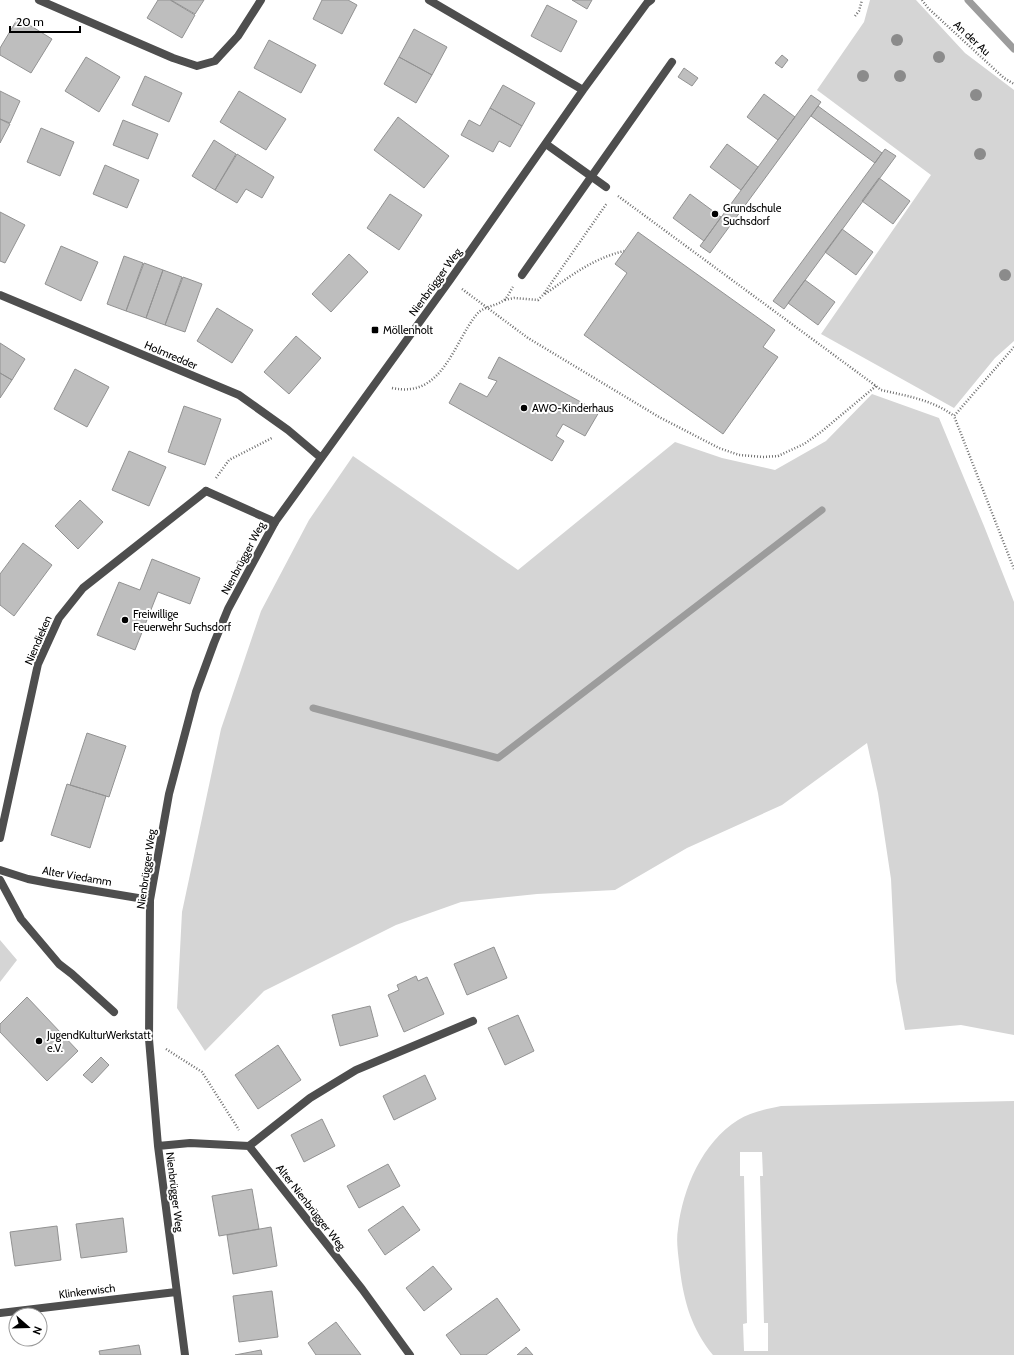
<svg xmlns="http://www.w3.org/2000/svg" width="1014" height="1355" viewBox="0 0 1014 1355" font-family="Cabin,sans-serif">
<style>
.green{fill:#d5d5d5;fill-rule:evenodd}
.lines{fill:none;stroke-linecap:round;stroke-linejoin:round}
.stream{stroke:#9c9c9c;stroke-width:7}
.building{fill:#bebebe;stroke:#929292}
.path{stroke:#707070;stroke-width:2.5;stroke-dasharray:1 2;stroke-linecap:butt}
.service{stroke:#4e4e4e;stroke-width:8}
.minor{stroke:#4e4e4e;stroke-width:8}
.tree{fill:#8b8b8b}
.poi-dot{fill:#000;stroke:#fff;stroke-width:1.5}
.labels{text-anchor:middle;stroke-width:4;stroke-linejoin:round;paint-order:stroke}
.street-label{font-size:11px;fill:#000;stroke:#fff}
.poi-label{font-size:11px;fill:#000;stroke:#fff;text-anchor:start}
</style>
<rect width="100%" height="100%" fill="#fff"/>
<path class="green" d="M870,0H916L965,53L1014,90V341L995,358L954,408L821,334L931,175L817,90L864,22Z
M872,394L939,418L984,526L1014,602V1035L961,1025L905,1030L896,981L891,879L878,793L867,743L782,805L687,848L615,890L537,894L461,902L396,925L264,991L205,1051L177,1008L182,912L221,729L261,611L309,520L353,456L518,570L675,442L722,458L775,470L826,441Z
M0,940L17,960L0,982Z
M1014,1101V1355H713C690,1327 683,1298 679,1262C678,1252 676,1240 678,1229C683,1188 702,1143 738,1120C750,1112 767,1109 781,1106ZM740,1152H762L763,1176H760L764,1323H768V1351H744L743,1324L747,1323L744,1176H740Z"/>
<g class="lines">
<path class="stream" d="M968,0L1014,49
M313,708L498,758L822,510"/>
</g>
<path class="building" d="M158,0H170L195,15L182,38L147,18Z
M171,0H204L195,14Z
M322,0H348L357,5L342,34L313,19Z
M572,0H592L587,9Z
M547,5L577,21L561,52L531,36Z
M18,18L52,39L31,73L0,55V48Z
M414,29L447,47L432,75L399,57Z
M269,40L316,65L301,93L254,68Z
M782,55L788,60L782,68L775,63Z
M86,57L120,77L99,112L65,91Z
M399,57L432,75L416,103L384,84Z
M684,68L698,78L692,86L678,77Z
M145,76L182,93L169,122L132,105Z
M503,85L535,103L522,126L490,108Z
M0,91L20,101L10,123L0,119Z
M239,91L286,119L266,150L220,122Z
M764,94L795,117L778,140L747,117Z
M811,95L821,102L710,253L700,246Z
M818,106L882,153L875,163L811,116Z
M490,108L522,126L510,147L499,141L493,152L461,135L469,120L480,126Z
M398,117L449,156L424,188L374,150Z
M0,119L10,124L0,143Z
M123,120L158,134L148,159L113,145Z
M41,128L74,142L60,176L27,162Z
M214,140L236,154L215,190L192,176Z
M727,144L758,167L741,190L710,167Z
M885,149L896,156L784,309L773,301Z
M237,154L274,177L262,198L246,189L237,203L215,190Z
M105,165L139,180L127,208L93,194Z
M879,178L910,201L893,224L862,201Z
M390,194L422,215L399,250L367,228Z
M690,194L721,217L704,241L673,218Z
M0,212L25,225L5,263L0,261Z
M842,229L873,252L856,275L825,252Z
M638,232L775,330L763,347L778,357L723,434L584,335L627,273L615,264Z
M61,246L98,262L81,301L45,284Z
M349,254L368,272L331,312L312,294Z
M124,256L143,263L126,311L107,304Z
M144,263L163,270L146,318L126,311Z
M163,270L182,277L165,325L146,318Z
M183,277L202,284L185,332L165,325Z
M805,280L835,302L818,325L788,303Z
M217,308L253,330L232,363L197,341Z
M296,336L321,358L289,394L264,372Z
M0,343L25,359L12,380L0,373Z
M499,357L599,412L585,436L563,424L556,436L564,441L552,461L449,403L460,383L487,397L497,381L488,378Z
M75,369L109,387L87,427L54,409Z
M0,373L12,380L0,398Z
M184,406L221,419L205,465L168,452Z
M129,451L166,467L149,506L112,490Z
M80,500L103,522L78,549L55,526Z
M23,543L52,565L14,616L0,605V574Z
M152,559L200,578L190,604L158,592L135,650L97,635L119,582L140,590Z
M87,733L126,746L109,797L70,785Z
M67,784L106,796L90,848L51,835Z
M494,947L507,978L467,995L454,964Z
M416,976L418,981L427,977L444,1014L404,1032L388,995L399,990L397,985Z
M27,997L78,1051L47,1081L0,1032V1024Z
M370,1006L378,1036L340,1046L332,1015Z
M518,1015L534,1051L505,1065L488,1028Z
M278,1045L301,1080L258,1109L235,1075Z
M101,1057L109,1065L92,1083L83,1075Z
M425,1075L436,1099L394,1120L383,1096Z
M322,1119L335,1146L304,1162L291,1135Z
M388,1164L400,1186L359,1208L347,1186Z
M252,1189L259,1229L219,1236L212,1196Z
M403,1206L420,1230L385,1255L368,1230Z
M123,1218L127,1252L81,1258L76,1224Z
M57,1226L61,1260L15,1266L10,1232Z
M271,1227L277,1266L233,1274L227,1235Z
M433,1266L452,1289L424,1311L406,1288Z
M272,1291L278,1337L239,1342L233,1296Z
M497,1298L520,1330L486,1355H461L446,1335Z
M336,1322L361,1355H316L308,1343Z
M139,1345L141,1355H100L99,1351Z
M526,1347L533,1355H517Z
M261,1350L262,1355H235Z"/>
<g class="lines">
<path class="path" d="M922,0L928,8L1004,78L1014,84
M855,16L859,11L862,0
M618,196L876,386L881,390C907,396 933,400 954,416
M462,289L528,338L659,417L719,448L739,455L763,457L778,456L804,444L821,432L876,386
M545,294C572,275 592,259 624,251
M505,300L514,298L538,300L543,295L607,203
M1014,347L954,416L1014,569
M392,388C443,399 453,343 477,314C484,306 497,306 504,300C508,297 510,291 513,287
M216,478L229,460L272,438
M166,1049L202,1072L239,1130"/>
<path class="service" d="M546,144L606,187
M522,275L672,62
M206,491L275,522
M0,880L21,919L59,964L72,974L114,1012
M249,1146L310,1098L356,1070L473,1021"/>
<path class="minor" d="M39,0L173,58L197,66L215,61L238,36L261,0
M429,0L583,90
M0,295L239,395L288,430L320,457
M0,838L38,664L59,618L83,588L206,491
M0,870L28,879L54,884L150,900
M158,1146L190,1143L249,1146L362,1289L410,1355
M0,1313L176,1292
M185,1355L158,1146L149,1039L150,900L169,794L196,692L214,643L228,609L275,522L450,280L583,90L647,3L651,0"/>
</g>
<g class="tree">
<circle cx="897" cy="40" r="6"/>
<circle cx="939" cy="57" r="6"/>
<circle cx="863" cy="76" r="6"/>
<circle cx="900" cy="76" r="6"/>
<circle cx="976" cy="95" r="6"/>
<circle cx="980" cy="154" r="6"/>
<circle cx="1005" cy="275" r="6"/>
</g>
<g class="poi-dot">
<circle cx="715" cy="214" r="4"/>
<rect x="371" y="326" width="8" height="8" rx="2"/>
<circle cx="524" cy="408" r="4"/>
<circle cx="125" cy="620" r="4"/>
<circle cx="39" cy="1041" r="4"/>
</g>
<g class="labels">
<g class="street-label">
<text transform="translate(972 38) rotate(43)" y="4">An der Au</text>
<text transform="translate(435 282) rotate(-54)" y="4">Nienbrügger Weg</text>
<text transform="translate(171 355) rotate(23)" y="4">Holmredder</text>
<text transform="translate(243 558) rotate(-62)" y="4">Nienbrügger Weg</text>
<text transform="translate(38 640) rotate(-67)" y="4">Niendieken</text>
<text transform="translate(146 869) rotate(-82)" y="4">Nienbrügger Weg</text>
<text transform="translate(77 876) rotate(10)" y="4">Alter Viedamm</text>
<text transform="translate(175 1192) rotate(83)" y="4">Nienbrügger Weg</text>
<text transform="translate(311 1207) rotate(52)" y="4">Alter Nienbrügger Weg</text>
<text transform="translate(87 1291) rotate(-7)" y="4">Klinkerwisch</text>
</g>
<g class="poi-label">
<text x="723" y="212">Grundschule<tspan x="723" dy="13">Suchsdorf</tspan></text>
<text x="383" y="334">Möllenholt</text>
<text x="532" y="412">AWO-Kinderhaus</text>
<text x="133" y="618">Freiwillige<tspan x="133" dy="13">Feuerwehr Suchsdorf</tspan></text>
<text x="47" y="1039">JugendKulturWerkstatt<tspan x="47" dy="13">e.V.</tspan></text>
</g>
</g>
<g transform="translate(28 1327) rotate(110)"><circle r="19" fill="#ffffff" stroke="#999999"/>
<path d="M0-3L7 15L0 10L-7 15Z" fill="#000000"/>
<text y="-6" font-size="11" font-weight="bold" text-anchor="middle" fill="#000000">N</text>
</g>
<path d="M10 26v6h70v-6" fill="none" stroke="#000000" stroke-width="2"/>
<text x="16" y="26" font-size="12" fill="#000000" stroke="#ffffff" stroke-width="3" paint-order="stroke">20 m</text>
</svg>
